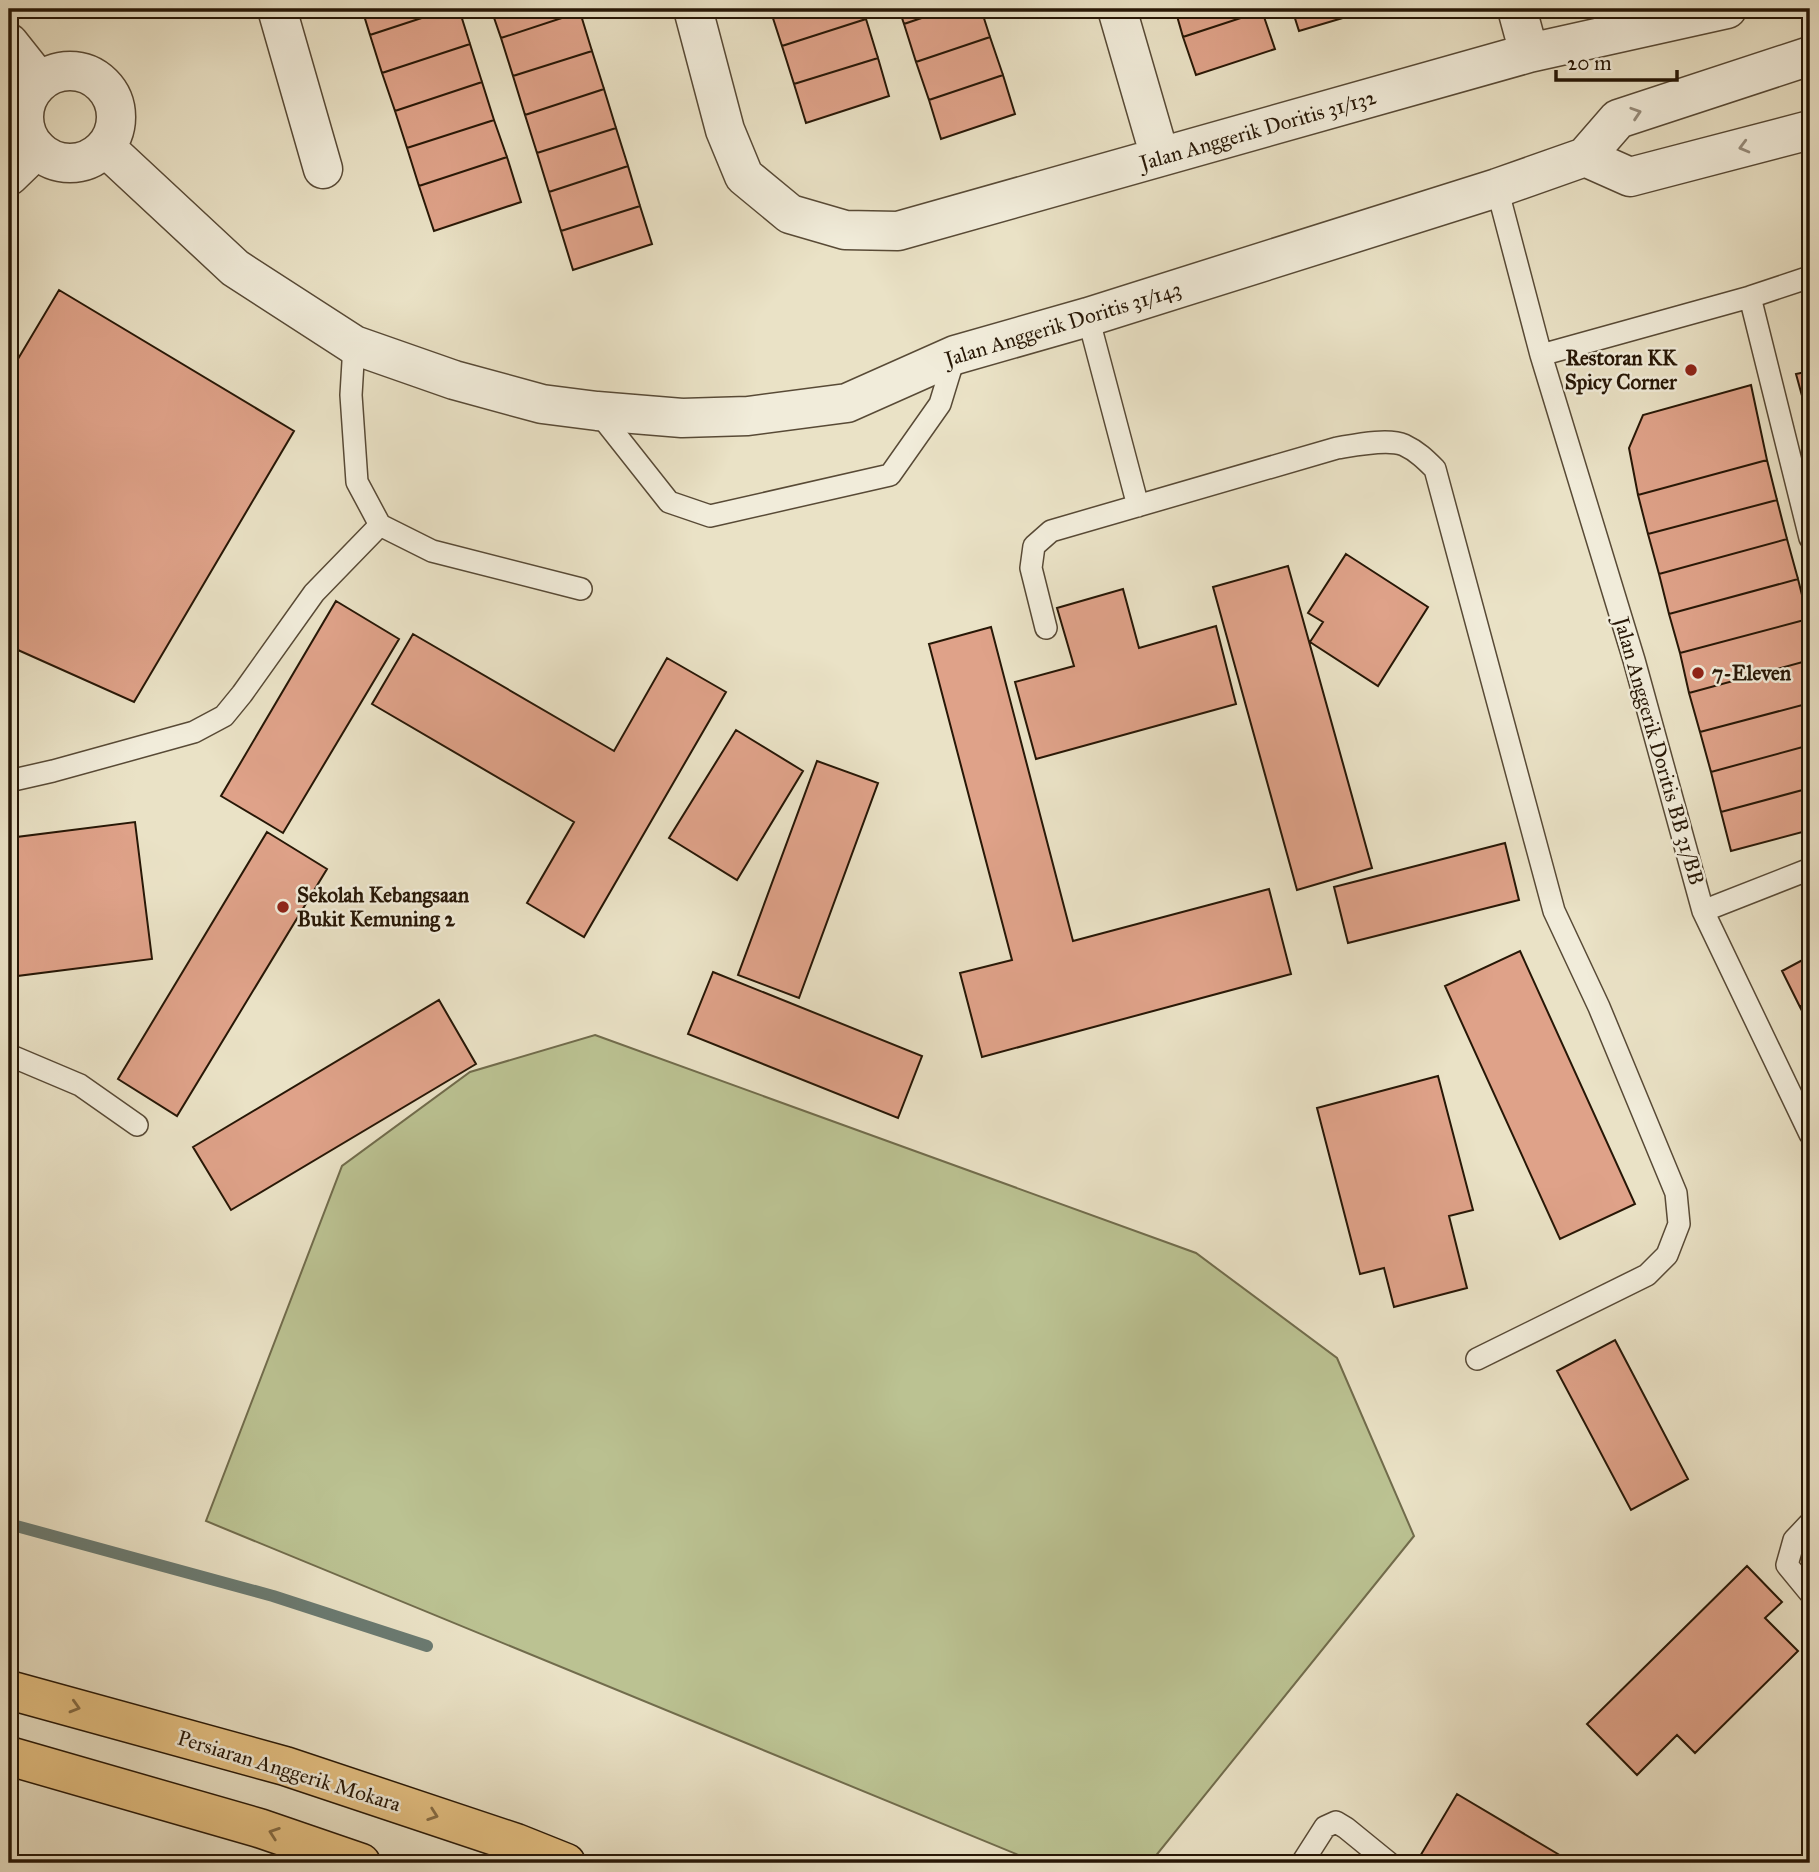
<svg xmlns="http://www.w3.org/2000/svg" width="1819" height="1872" viewBox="0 0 1819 1872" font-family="'IM FELL Great Primer',serif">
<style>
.green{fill:#bbc292;stroke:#716c4c;stroke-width:2}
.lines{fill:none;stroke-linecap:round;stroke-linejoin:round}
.stream{stroke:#6b7b72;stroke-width:12}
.building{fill:#dfa289;stroke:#271706;stroke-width:2}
.service-casing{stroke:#584a36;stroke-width:24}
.minor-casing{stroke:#584a36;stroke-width:41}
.tertiary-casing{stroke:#584a36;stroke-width:41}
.primary-casing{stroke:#271706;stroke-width:41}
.service{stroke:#f1ecda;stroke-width:21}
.minor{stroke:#f1ecda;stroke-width:38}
.tertiary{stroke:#f1ecda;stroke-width:38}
.primary{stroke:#e5c183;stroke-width:38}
.oneway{stroke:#968c7b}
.oneway2{stroke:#866c44}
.poi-dot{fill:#8f2418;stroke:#f1ecda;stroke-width:2.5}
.labels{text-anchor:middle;stroke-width:5;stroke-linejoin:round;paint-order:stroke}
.street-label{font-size:21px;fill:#271706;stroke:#f1ecda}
.poi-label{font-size:21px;font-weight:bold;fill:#271706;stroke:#f1ecda;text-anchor:start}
</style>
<rect width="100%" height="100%" fill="#eae2c6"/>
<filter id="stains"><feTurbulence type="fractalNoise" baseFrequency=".00286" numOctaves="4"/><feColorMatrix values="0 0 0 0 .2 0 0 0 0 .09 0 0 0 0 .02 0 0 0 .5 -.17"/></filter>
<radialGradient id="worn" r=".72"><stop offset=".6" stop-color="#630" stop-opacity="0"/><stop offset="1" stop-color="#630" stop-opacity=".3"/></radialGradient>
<path class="green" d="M595,1035L1196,1253L1337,1358L1414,1536L1150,1863H1038L206,1521L342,1166L470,1072Z"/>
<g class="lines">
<path class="stream" d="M9,1524L273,1596L427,1646"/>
</g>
<path class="building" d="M362,9H449L370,35Z
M449,9H459L470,44L382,73L370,35Z
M491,9H578L580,12L501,38Z
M770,9H863L866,19L782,46Z
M899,9H948L904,24Z
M948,9H981L990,37L916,62L904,24Z
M1175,9H1262V11L1183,37Z
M1292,9H1373L1299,31Z
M1262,11L1275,49L1196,75L1183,37Z
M580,12L592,51L513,76L501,38Z
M866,19L878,58L794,84L782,46Z
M990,37L1003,75L929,100L916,62Z
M470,44L482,82L395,111L382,73Z
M592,51L604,89L525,115L513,76Z
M878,58L889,96L806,123L794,84Z
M1003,75L1015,114L941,139L929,100Z
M482,82L494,120L407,148L395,111Z
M604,89L616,128L537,153L525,115Z
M494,120L507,157L419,186L407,148Z
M616,128L628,166L549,192L537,153Z
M507,157L521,202L434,231L419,186Z
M628,166L640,206L561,231L549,192Z
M640,206L652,244L573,270L561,231Z
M59,290L294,431L134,702L9,646V374Z
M1810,371V425L1796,374Z
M1751,385L1767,460L1638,495L1629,448L1643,415Z
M1767,460L1777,500L1648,534L1638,495Z
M1777,500L1787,539L1659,574L1648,534Z
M1787,539L1798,579L1669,614L1659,574Z
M1346,554L1428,607L1378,686L1310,642L1323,622L1308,613Z
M1288,566L1372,868L1297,890L1213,587Z
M1798,579L1808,619L1680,653L1669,614Z
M1123,589L1139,648L1216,626L1236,704L1036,759L1015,682L1074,666L1057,608Z
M336,601L399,639L283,833L221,796Z
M1808,619L1810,628V660L1689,693L1680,653Z
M991,627L1073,941L1269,889L1291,974L982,1057L960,973L1012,960L929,644Z
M413,634L614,751L667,658L726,692L584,937L527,903L574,822L372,704Z
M1810,660V703L1700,732L1689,693Z
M1810,703V745L1711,772L1700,732Z
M736,730L803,771L737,880L669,838Z
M1810,745V788L1721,812L1711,772Z
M817,761L878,783L799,998L738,975Z
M1810,788V830L1731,851L1721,812Z
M135,822L152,959L9,977V838Z
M267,832L327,869L177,1116L118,1079Z
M1505,843L1519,900L1348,943L1334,887Z
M1520,951L1635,1204L1560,1239L1445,986Z
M1810,956V1001L1800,1007L1782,971Z
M713,972L922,1056L898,1118L688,1034Z
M439,1000L476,1064L231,1210L193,1147Z
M1810,1001V1027L1800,1007Z
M1438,1076L1473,1210L1449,1216L1467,1288L1394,1307L1384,1268L1360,1274L1317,1108Z
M1615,1340L1688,1479L1631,1510L1557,1371Z
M1747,1566L1782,1602L1765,1618L1798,1651L1695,1753L1677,1735L1637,1775L1587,1724Z
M1457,1794L1568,1860L1566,1863H1416Z"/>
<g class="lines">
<g class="service-casing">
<path id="service" d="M1497,188L1541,355L1634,660L1703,911L1810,1134
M1750,297L1810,538
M1088,317L1138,506
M354,345L351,395L357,482L380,525L432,551L581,589
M1541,355L1750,297L1810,277
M597,411L669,502L710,516L890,475L940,404L955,355
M1046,628L1031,568L1034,546L1051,531L1337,448C1355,445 1388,438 1404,445C1417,451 1426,460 1435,469L1554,911L1599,1007L1676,1193L1679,1224L1667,1255L1647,1275L1477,1359
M9,781L53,771L194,732L224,716L242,694L314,593L380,525
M1703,911L1810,869
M9,1055L80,1085L137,1125
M1810,1523L1794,1540L1787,1565L1810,1593
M1302,1863L1325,1827L1336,1822L1346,1828L1389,1863"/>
</g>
<g class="minor-casing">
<path id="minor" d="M277,9L323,169
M693,9L725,130L744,176L790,214L845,230L898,231L1529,53L1727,9
M1117,9L1160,157
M1517,9L1529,53
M9,176L37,149"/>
</g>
<g class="tertiary-casing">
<path id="tertiary" d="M9,43L40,82
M24 117a46 46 0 1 1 92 0a46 46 0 1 1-92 0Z
M105,147L235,268L354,345L454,380L542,404L597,411L682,418L748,416L847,403L955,355L1088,317L1497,188L1585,157L1618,119L1810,56
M1585,157L1630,177L1810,130"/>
</g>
<g class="primary-casing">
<path id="primary" d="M9,1690L285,1766L516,1843L566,1863
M9,1756L259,1828L361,1863"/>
</g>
<use href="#service" class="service"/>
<use href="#minor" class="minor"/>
<use href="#tertiary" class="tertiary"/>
<use href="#primary" class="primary"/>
</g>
<defs><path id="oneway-chevron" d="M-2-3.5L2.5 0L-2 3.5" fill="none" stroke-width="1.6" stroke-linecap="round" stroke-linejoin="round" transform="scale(1.75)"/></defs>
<g class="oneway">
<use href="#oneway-chevron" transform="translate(1636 113) rotate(-18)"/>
<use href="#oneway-chevron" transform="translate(1744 147) rotate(165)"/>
</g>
<g class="oneway2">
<use href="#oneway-chevron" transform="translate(75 1707) rotate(16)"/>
<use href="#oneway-chevron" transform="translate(433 1815) rotate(19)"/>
<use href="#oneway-chevron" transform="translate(274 1833) rotate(-161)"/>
</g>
<g class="poi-dot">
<circle cx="1691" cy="370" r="7"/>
<circle cx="1698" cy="673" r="7"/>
<circle cx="283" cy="907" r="7"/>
</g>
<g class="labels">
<g class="street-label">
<text transform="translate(1258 130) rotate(-16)" y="7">Jalan Anggerik Doritis 31/132</text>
<text transform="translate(1063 324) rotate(-17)" y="7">Jalan Anggerik Doritis 31/143</text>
<text transform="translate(1659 751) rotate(74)" y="7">Jalan Anggerik Doritis BB 31/BB</text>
<text transform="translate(289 1771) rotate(17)" y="7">Persiaran Anggerik Mokara</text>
</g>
<g class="poi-label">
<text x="1677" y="365" text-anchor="end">Restoran KK<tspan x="1677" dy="24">Spicy Corner</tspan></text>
<text x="1712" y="680">7-Eleven</text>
<text x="297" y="902">Sekolah Kebangsaan<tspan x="297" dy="24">Bukit Kemuning 2</tspan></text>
</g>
</g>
<rect width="1819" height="1872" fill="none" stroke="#eae2c6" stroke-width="35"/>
<rect x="10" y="10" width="1798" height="1851" fill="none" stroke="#271706" stroke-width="3.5"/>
<rect x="18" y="18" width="1784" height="1837" fill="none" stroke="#271706" stroke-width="2"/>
<path d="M1556 70v10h121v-10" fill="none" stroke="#271706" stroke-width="3.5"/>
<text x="1567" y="70" font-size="21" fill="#271706" stroke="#f1ecda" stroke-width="5" paint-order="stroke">20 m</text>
<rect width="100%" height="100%" filter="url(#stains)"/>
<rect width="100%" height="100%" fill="url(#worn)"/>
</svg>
